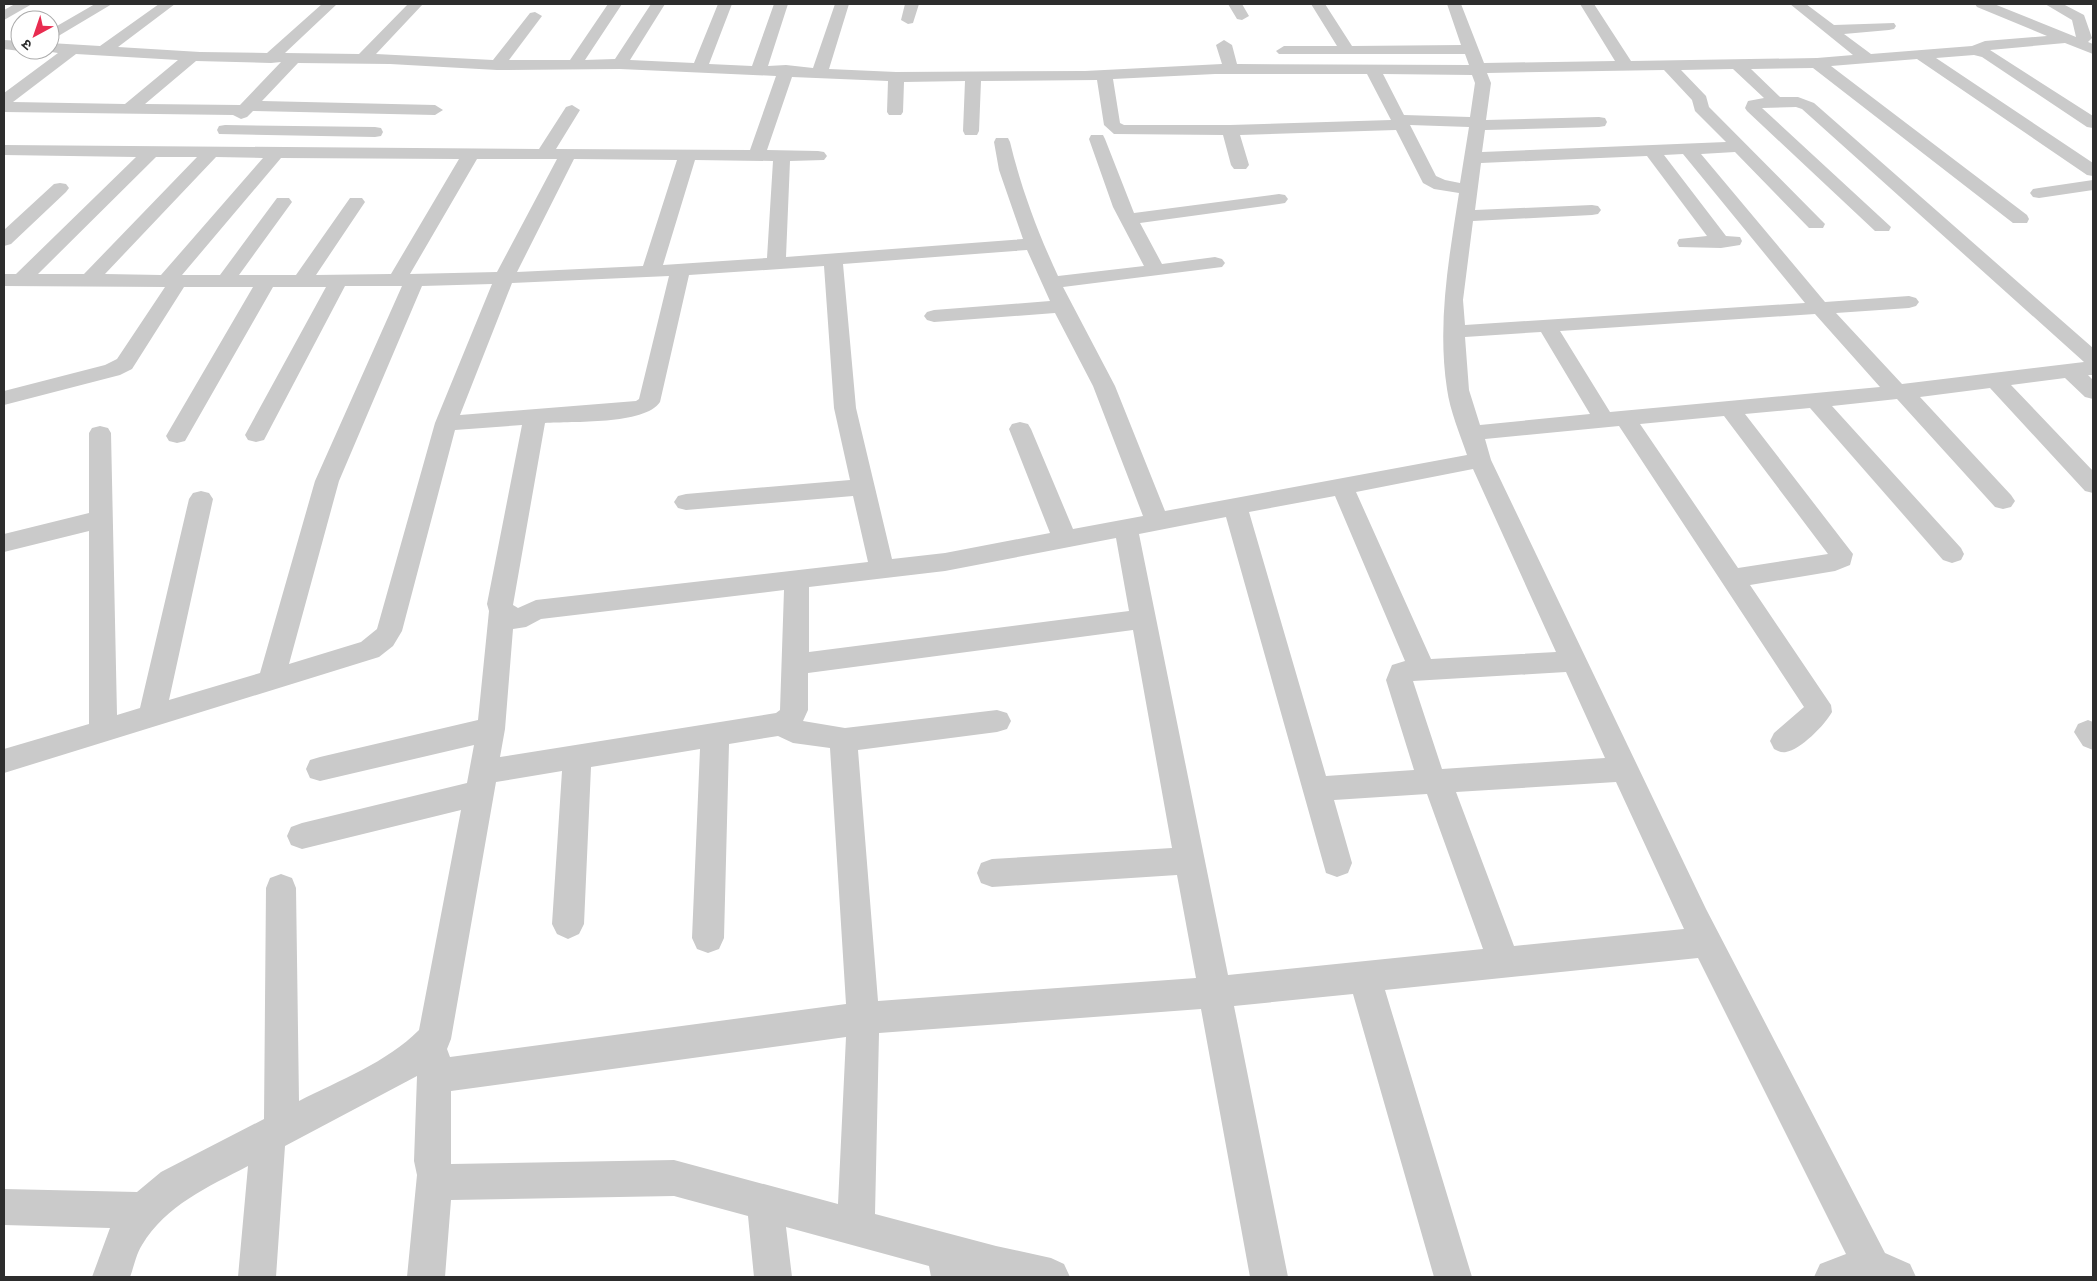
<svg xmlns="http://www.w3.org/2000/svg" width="2097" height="1281" viewBox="0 0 2097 1281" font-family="'Nunito Sans','Noto Sans Devanagari',sans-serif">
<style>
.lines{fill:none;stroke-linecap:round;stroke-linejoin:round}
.minor{fill:#cacaca;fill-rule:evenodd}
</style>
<rect width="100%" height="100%" fill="#fff"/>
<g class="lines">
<path class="minor" d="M15,4H32L4,20V10Z
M95,4H112L50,41V30Z
M159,4H175L118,47L200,52L267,53L322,4H337L285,53L359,54L408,4H423L376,54L493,60L530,13L535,12L542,16L509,60H570L608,4H622L585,60L615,59L651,4H665L630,60L694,63L718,4H732L709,64L752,66L774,4H788L768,66L786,65L813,68L835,4H849L829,69L896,72L1085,71L1222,64L1216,45L1224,40L1232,45L1237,64L1469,65L1465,54H1279L1276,51L1284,46H1337L1311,4H1325L1352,46L1461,45L1447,4H1461L1484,63L1615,61L1580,4H1594L1631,61L1817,58L1853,55L1790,4H1806L1834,25L1894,23L1896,26L1894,29L1889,30L1844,34L1871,54L1972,46L1985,41L2047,36L1977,7L1975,4H1994L2076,37L2072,20L2045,4H2063L2084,15L2092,38L2088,42L2093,44V54L2065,43L1990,50L2093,116V128L2087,127L1982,57L1974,55L1936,58L2093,163V176L2087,175L1917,59L1831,66L2027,215L2029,219L2027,223H2013L1813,68L1751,69L1780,97H1798L1814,103L2093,348V375H2088L2093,380V399L2085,397L2065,378L2011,385L2093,471V493L2085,491L1990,388L1920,397L2011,495L2015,501L2011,507L2003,509L1995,507L1897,399L1832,406L1961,548L1964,554L1961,560L1952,563L1943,560L1810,408L1745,414L1853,554L1850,565L1835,571L1750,585L1831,705L1832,712C1825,725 1800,750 1786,752C1782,753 1778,751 1774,749L1770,741L1774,733L1804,707L1619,426L1485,439L1491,460L1706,909L1885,1253L1910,1264L1916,1277H1814L1820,1264L1846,1254L1698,958L1385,990L1472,1277H1434L1353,994L1234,1006L1288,1277H1250L1201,1009L879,1033L875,1214L996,1246L1051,1258L1064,1264L1070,1277H931L929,1266L786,1227L792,1277H754L748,1216L674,1196L451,1200L445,1277H407L417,1175L414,1161L417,1076L285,1146L276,1277H238L248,1166C208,1187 166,1205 142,1245C136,1254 134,1267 130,1277H92L110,1228L4,1225V1189L137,1192L161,1172L264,1119L266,888L270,878L281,874L292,878L296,888L299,1101C340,1080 386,1063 419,1030L461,810L302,849L291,845L287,836L291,827L302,823L467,783L474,745L320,781L310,778L306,769L310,760L320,757L478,720L489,611L487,604L522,425L455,430L402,631L393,646L379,657L4,773V749L89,724V531L4,552V534L89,513V433L92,428L100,426L108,428L111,433L117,715L140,708L189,499L193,493L201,491L209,493L213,499L169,700L260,673L315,481L402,286H345L264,440L256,442L248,440L245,435L326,287H273L185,441L177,443L169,441L166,436L253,287H184L132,369L120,375L4,405V391L105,365L117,359L165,287L4,286V274H16L136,157L4,155V145L539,149L566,107L572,105L580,110L556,149L750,150L776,76L620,69L497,70L390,64L298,63L262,101L435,105L443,110L435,115L253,111L247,117L241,119L233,115L4,112V93L58,53L45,51L50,50V43L100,46ZM76,54L178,60L125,104L13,102ZM196,61L271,63L281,62L240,105L145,104ZM1733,69L1764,98L1748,101L1745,108L1747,111L1875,231H1889L1891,227L1762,108L1796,107L1802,109L2084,362L1902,384L1836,313L1909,308L1916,306L1919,302L1916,298L1909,296L1825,302L1701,154L1735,152L1809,228H1823L1825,224L1709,107L1706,96L1681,70ZM1664,70L1692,100L1695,111L1726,142L1482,152L1485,130L1599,127L1605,126L1607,122L1605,118L1599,117L1486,120L1491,83L1487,73ZM1215,74H1367L1391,120L1230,125H1124L1120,123L1113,79ZM1383,74L1472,75L1475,83L1470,117L1404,115ZM792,77L888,81L887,112L889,115H901L903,112L904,82L965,81L963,131L965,135H977L979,131L981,81L1097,80L1104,125L1114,134L1223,135L1231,165L1234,169H1246L1249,165L1240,135L1396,130L1423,183L1434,189L1459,193C1449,258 1437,323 1447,389C1450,411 1460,434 1467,455L1165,511L1115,386L1063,287L1222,267L1225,263L1222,259L1215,257L1162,264L1140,223L1279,204L1285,203L1288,199L1285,195L1279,194L1134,213L1105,139L1103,135H1091L1089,139L1113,207L1144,266L1058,276C1038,233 1021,188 1010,142L1008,138H996L994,142L999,170L1023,239L786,257L790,161L824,160L827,156L824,152L818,151L767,150ZM1410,125L1469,127L1460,183L1445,180L1436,176ZM1683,154L1805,303L1465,325L1463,300L1473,221L1592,215L1598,214L1601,210L1598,206L1592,205L1475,210L1481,163L1647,156L1707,236L1679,239L1677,243L1679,247L1721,248L1740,245L1742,241L1740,237L1726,236L1664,155ZM156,157H197L84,274H38ZM216,157L263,158L161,275L105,274ZM281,158L459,159L391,274L316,275L365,202L362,198H350L296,275H239L292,202L289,198H277L220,275H182ZM477,159H557L497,272L410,274ZM574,159L677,160L643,266L517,272ZM695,160L773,161L767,258L663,265ZM1027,250L1050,301L934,310L927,312L924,316L927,320L934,322L1055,313L1093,386L1143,516L1073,529L1031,429L1028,424L1020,422L1012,424L1009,429L1050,533L945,553L892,559L856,408L843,264ZM824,266L834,408L850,480L686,494L678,496L674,502L678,508L686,510L853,496L868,562L536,600L518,608L513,605L545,423C571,421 645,425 660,402L689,275ZM669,276L639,399L636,401L460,415L512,283ZM492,284L435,423L377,629L361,642L289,664L339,481L422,286ZM1815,314L1880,387L1610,412L1560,331ZM1541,332L1590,414L1480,425L1469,390L1465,337ZM1724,416L1828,554L1738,568L1640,424ZM1473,469L1556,652L1431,659L1356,492ZM1335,496L1405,661L1392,665L1386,680L1414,770L1326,776L1249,512ZM1226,517L1326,873L1337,877L1348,873L1352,863L1334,800L1427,794L1483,949L1228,975L1139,534ZM1116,538L1129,611L809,652V587L945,571ZM784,590L780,710L776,713L500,757L505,729L513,629L526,627L541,619ZM1133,630L1172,848L992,859L981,863L977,873L981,883L992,887L1177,875L1196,978L878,1001L858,750L997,732L1007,729L1011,721L1007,713L997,710L845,728L803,721L808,710V673ZM1566,672L1605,758L1442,769L1413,681ZM778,736L793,743L830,748L846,1004L450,1057L447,1049L451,1039L496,782L562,771L552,924L557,934L568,939L579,934L584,924L591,767L700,749L692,938L697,949L708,953L719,949L724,938L729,744ZM1616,782L1684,929L1514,946L1456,792ZM846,1037L838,1204L674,1160L451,1164V1091Z
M905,4H919L913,23L908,24L901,20Z
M1228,4H1242L1249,16L1242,20L1237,19Z
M4,40L20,41V50H22L20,51L4,49Z
M225,125L375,127L381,128L383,132L381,136L375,137L219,134L217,130L219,126Z
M2093,180V190L2039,198L2033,197L2030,193L2033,189L2039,188Z
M60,183L66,184L69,188L66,192L11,244L4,246V230L54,184Z
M2088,720L2093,722V750L2083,746L2074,732L2078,724Z"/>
</g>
<rect width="2097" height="1281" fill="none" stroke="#2d2d2d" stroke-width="10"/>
<g transform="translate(35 35) rotate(220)"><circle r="24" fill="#ffffff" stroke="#ababab"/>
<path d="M0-4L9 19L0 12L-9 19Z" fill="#e82c50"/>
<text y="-8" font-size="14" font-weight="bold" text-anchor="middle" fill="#2d2d2d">उ</text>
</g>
</svg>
